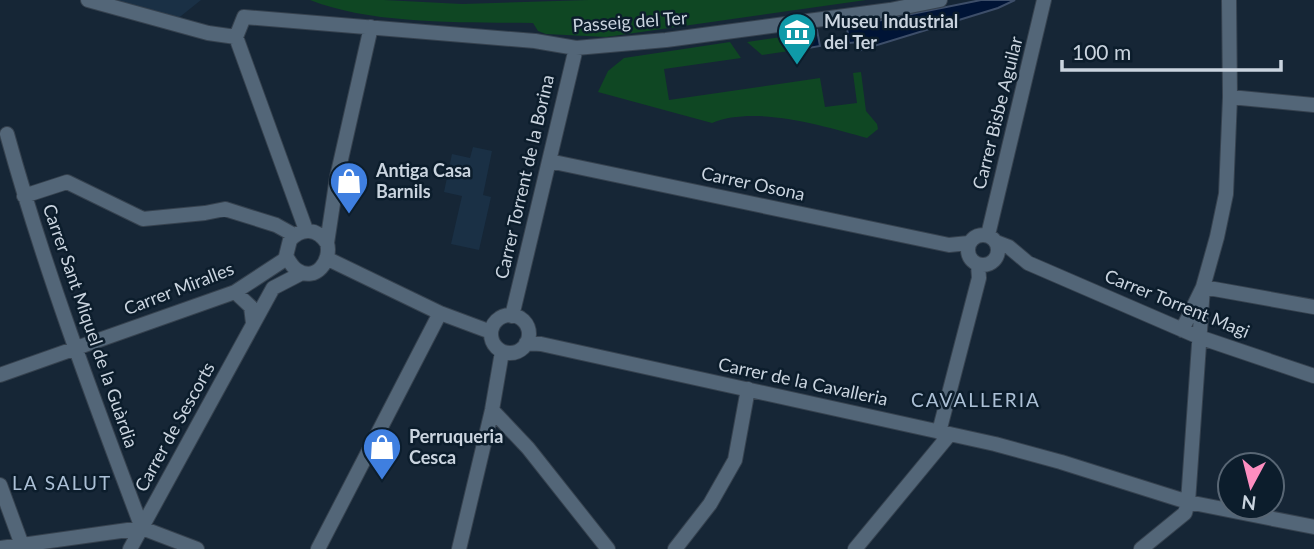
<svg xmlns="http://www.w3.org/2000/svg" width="1314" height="549" viewBox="0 0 1314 549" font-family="Lato,sans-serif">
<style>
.built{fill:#1a3045}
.green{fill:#0f4723}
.water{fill:#001436;stroke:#3d4e69;stroke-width:2}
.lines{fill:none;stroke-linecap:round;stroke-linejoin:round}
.minor-casing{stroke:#36424f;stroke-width:16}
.minor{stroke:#536678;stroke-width:14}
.labels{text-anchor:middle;stroke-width:5;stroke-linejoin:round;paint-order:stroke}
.street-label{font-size:18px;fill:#cad4df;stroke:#0c1d2c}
.poi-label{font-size:18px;font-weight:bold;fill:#cad4df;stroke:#0c1d2c;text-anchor:start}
.neighbourhood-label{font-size:19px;letter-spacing:2px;fill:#acc0d6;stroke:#0c1d2c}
</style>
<rect width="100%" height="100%" fill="#162636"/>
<path class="built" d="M107,0H201L176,20Z
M473,147L492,151L483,195L491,197L479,250L451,244L462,196L444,192L452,154L470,158Z"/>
<path class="green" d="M310,0H384L462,4L588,0H866L606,37L546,34L538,31L533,23C465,22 373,25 310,0Z
M789,36L803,49L762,55L747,42Z
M730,42L741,58L664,69L669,100L820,78L825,107L857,103L853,73L861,72L866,111L877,124L878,129L867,138C823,126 755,105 712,123L598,92L608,71L624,58Z"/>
<path class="water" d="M981,0H1015L998,8L861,50L859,42L849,43L847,27Z
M817,30L820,46L803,49L789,36Z"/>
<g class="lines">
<g class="minor-casing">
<path id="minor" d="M88,0L208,33L236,37L244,17L535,41L576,48L666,40L890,10L940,0
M236,37L306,230
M1230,97L1314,105
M7,134C44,268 93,398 142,528
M549,161L949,245L969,243
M24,196L67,182L143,219L205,213L225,209L276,225L294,235
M988,235L1044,0
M968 250a15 15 0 1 1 30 0a15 15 0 1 1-30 0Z
M996,242L1009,247L1028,263L1199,337L1314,376
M327,243C317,228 302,227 290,240L286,256C289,261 292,267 297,270C316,283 332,260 327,243L337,177L371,27
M328,259L440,313L491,332
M235,292L251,307L253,323
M491 334a19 19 0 1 1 38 0a19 19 0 1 1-38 0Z
M512,316L576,48
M1182,330L1203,287L1314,307
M526,343L541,344L995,444L1061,462L1188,502L1314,527
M0,375L235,292L287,258
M492,410L528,448L608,549
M939,432L979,278L978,264
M0,485L22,545L20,549
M0,548L142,528L197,549
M130,549L273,288L302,273
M318,549L440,313
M459,549L492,410L502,352
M675,549L710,504L735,460L748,389
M855,549L950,434
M1141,549L1185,513L1188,502L1203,287L1217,237L1226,194L1230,97L1229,0"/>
</g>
<use href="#minor" class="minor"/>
</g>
<defs>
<g id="museum-pin" transform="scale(2.0125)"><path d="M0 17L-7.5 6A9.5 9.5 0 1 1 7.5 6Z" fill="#0f9aa8" stroke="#0c1d2c"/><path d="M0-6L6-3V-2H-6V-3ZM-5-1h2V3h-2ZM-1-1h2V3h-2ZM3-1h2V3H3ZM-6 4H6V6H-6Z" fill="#fff"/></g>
<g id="shop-pin" transform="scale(2.0125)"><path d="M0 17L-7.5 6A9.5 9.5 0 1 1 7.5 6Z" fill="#3f7fe0" stroke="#0c1d2c"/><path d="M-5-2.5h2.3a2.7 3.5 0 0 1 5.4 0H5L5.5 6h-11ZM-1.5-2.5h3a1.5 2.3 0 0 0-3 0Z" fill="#fff"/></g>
</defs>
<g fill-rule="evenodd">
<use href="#museum-pin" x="797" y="32"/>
<use href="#shop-pin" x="349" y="181"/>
<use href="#shop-pin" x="382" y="447"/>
</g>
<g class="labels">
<g class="street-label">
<text transform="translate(630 22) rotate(-4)" y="6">Passeig del Ter</text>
<text transform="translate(998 113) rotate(-76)" y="6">Carrer Bisbe Aguilar</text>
<text transform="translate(525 177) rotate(-77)" y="6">Carrer Torrent de la Borina</text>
<text transform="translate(753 184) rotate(12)" y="6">Carrer Osona</text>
<text transform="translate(179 289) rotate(-21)" y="6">Carrer Miralles</text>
<text transform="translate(1177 304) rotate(22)" y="6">Carrer Torrent Magi</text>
<text transform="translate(90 326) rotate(71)" y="6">Carrer Sant Miquel de la Guàrdia</text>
<text transform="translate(803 382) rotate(12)" y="6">Carrer de la Cavalleria</text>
<text transform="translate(175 427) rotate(-61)" y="6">Carrer de Sescorts</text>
</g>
<g class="poi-label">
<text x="824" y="28">Museu Industrial<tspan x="824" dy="21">del Ter</tspan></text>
<text x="376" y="177">Antiga Casa<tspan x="376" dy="21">Barnils</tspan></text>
<text x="409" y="443">Perruqueria<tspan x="409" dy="21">Cesca</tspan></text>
</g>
<g class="neighbourhood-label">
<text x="976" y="407">CAVALLERIA</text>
<text x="62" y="490">LA SALUT</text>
</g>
</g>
<g transform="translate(1251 486) rotate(187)"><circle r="33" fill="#0c1d2c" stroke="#586674" stroke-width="2"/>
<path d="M0-5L12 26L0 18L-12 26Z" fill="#fd8ec0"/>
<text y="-10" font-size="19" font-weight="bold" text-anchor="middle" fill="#cad4df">N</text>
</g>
<path d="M1062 60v10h219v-10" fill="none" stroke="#cad4df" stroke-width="3.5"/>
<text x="1072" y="60" font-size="21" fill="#cad4df" stroke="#0c1d2c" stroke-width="5" paint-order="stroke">100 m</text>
</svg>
